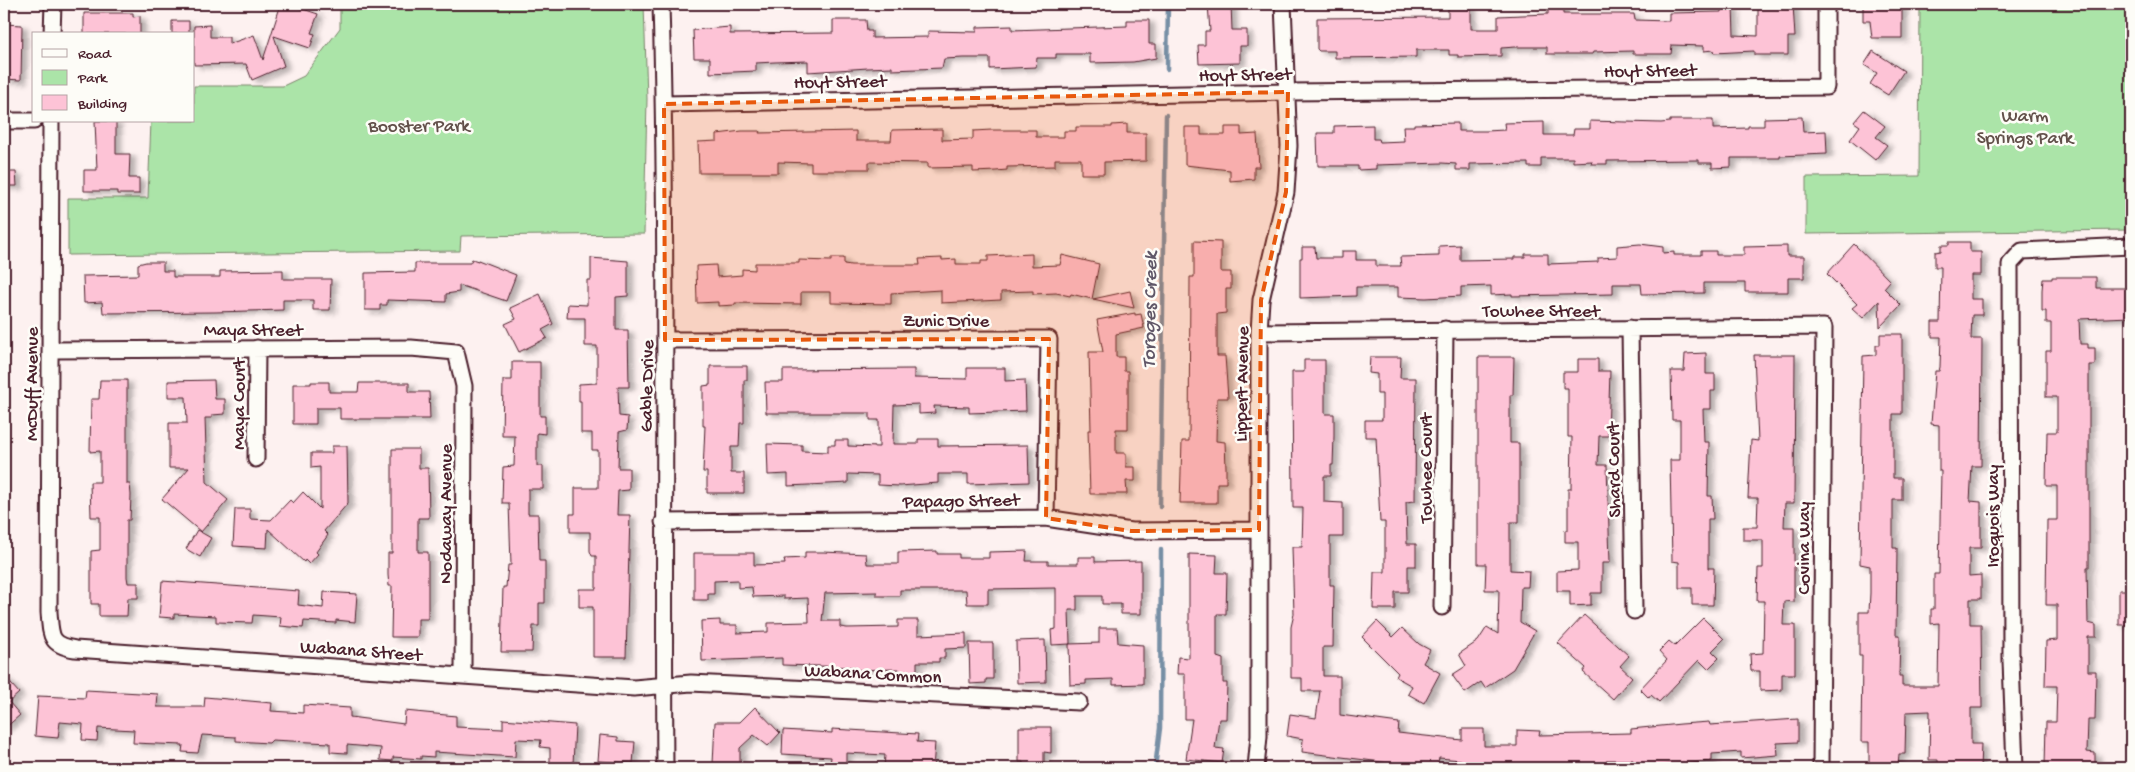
<svg xmlns="http://www.w3.org/2000/svg" width="2135" height="772" viewBox="0 0 2135 772" font-family="'Gochi Hand',sans-serif">
<style>
.green{fill:#abe4a8;stroke:#7a826a}
.lines{fill:none;stroke-linecap:round;stroke-linejoin:round}
.stream{stroke:#778fa5;stroke-width:4.5}
.building{fill:#fdc3d6;stroke:#4a1f2b;filter:url(#shadow)}
.minor-casing{stroke:#4a1f2b;stroke-width:19}
.minor{stroke:#fdfcf7;stroke-width:15}
.marked{fill:#e8590c;fill-opacity:0.2;stroke:#e8590c;stroke-width:4;stroke-dasharray:10 6;stroke-linejoin:round}
.labels{text-anchor:middle;stroke-width:5;stroke-linejoin:round;paint-order:stroke}
.street-label{font-size:19px;fill:#4a1f2b;stroke:#fdfcf7}
.park-label{font-size:19px;fill:#62504a;stroke:#fdfcf7}
.water-label{font-size:20px;font-style:italic;fill:#605768;stroke:#fdfcf7}
</style>
<defs>
<filter id="shadow"><feDropShadow dx="5.5" dy="3" stdDeviation="2.5" flood-color="#0004"/></filter>
</defs>
<rect width="100%" height="100%" fill="#fdf1f0"/>
<filter id="ink" filterUnits="userSpaceOnUse"><feTurbulence type="fractalNoise" baseFrequency=".02" numOctaves="2"/><feDisplacementMap in="SourceGraphic" scale="10" xChannelSelector="R" yChannelSelector="G"/><feConvolveMatrix kernelMatrix="1 2 1 2 8 2 1 2 1" color-interpolation-filters="sRGB"/></filter>
<g filter="url(#ink)">
<path class="green" d="M340,4H644L647,99L644,234L461,236L460,251L68,255V198H148L151,121H194V86H283L304,76L340,28Z
M1920,4H2131V230L1806,234V177L1919,176Z"/>
<g class="lines">
<path class="stream" d="M1167,69L1168,4
M1160,507L1166,115
M1155,768L1160,728L1161,550"/>
</g>
<path class="building" d="M281,4H288L318,14L311,33L315,34L310,48L274,36L284,66L252,80L246,64L194,65V26L210,25V37H229V44L254,35L263,60Z
M1208,4H1231L1232,30H1247V46H1240V63L1199,64L1198,45H1205V31H1210Z
M1758,4H1793L1795,37H1788V55H1754V51L1714,53L1713,50L1704,51V46L1672,45L1671,54H1633V51L1593,52L1592,54H1547V47H1516L1501,48V56L1458,57V55H1449V50H1416V57L1335,58V51H1319L1317,49V18L1448,17V5H1471V29H1498V16L1548,14V6H1563V14H1634L1635,20L1669,21V13L1721,12V8L1733,7L1734,35L1758,36Z
M1863,5H1902V38H1872L1870,21H1863Z
M84,13H133V17L140,16V34H84Z
M833,20H866L867,31H872V38L928,37V31L977,32V27L1012,26V30L1127,26V20H1149V44H1156V58L1133,62L1090,63V54H1056V58H1037L1036,67L990,69V58H963L944,59L942,68L892,70V67L868,68L808,72V61L775,62L756,63V71L710,73V58H694L693,30L730,27V34L833,33Z
M172,21H189V34H172Z
M4,24L22,25L21,80L4,79Z
M1873,51L1904,71L1888,95L1870,84L1877,73L1864,65Z
M1864,110L1885,126L1876,137L1887,145L1875,160L1850,140L1860,126L1854,122Z
M1802,117L1803,132L1826,131L1827,154L1780,156V158H1731V167L1712,168V163H1699V160L1607,161V164H1591L1592,161L1573,162V158H1541V167H1528V163L1470,164V170H1456V164L1442,163L1376,165V169L1358,170V166H1318L1317,133H1334V126L1373,125V139H1379L1380,142L1404,141L1403,126H1414V124L1458,123V131H1486L1505,130L1504,123L1544,122V135H1573L1574,129H1590V121L1661,123L1670,122V120H1713V129L1748,128V126H1764V118Z
M95,121H116V154H130L129,178H139V194H117V191H84V170H97Z
M1127,124V133H1146V161L1104,162V174H1081V159H1055V166L1007,167V170L996,171L973,172V167L928,168V163L869,162V169H847V171H811V163L778,162V173H699L698,142L717,141V134L742,131H760L759,133L856,131V141H891L892,130L942,129V140L973,139V131L992,130H1036V137H1064V131H1076V127H1112V125Z
M1185,127H1201V135H1225V127H1241V135L1257,134L1259,167H1254V179L1230,181V170L1185,165Z
M4,172H16L17,186H4Z
M1194,241L1221,242V272H1231V289H1226V313L1217,314V356H1225L1228,398H1217L1216,441L1225,442L1226,468V483H1217V503H1180L1182,441H1189L1190,277H1194Z
M1949,242H1970V252H1981V275H1971V299H1982V315H1972L1971,339H1982L1981,466H1972L1970,501L1981,502V548H1969V576L1981,575V599H1970V624H1981L1982,708H1971V744H1981L1980,768H1938V760H1929L1930,711L1906,712L1905,754H1899L1898,768H1869V742H1861L1862,656H1859V612H1869L1870,593V566L1860,564L1863,356L1876,355V345H1880V334H1902V414H1893V478H1902V500H1893V548H1897L1896,635H1900L1899,676H1902V686H1938L1939,623L1931,624V609H1934V574H1939L1941,471H1939V425L1931,424L1935,371H1939L1940,367L1941,337H1932V322H1940L1941,267H1935V252L1941,251V245H1949Z
M1640,244L1663,247V253L1674,252V255H1701V251H1716V255H1744V247L1787,246V256H1804V278H1788V292H1745V283H1704V293L1642,294L1641,284H1613V294L1512,296V294L1491,295V286L1461,287V296L1426,298L1398,297V287H1356V296L1300,298V258H1302V247H1315L1316,258H1342V251H1356V260H1376V266H1401L1400,257L1439,256V246L1460,245V260L1514,259V257H1525V254H1548V264L1598,262V258L1617,257V246Z
M1854,244L1890,281L1884,288L1901,305L1880,327L1879,301L1863,318L1852,308L1857,304L1827,274Z
M1032,254V266L1060,265L1062,255L1099,264L1092,299L1071,294L1070,296L1056,293L1033,294V291L1001,292V300L941,303V290L891,293V304L831,303V292H801V304L735,303V305L718,306V302L697,303L696,266L716,265L717,277L742,275V269L755,270V263H799V260L831,261V258H844V264L851,265H920L919,259L942,258V260L956,259V264H981V261H988V256Z
M591,258L628,261V296L616,297V330H628L629,387H618L619,416L628,417L627,430L619,432L618,468H629V490L618,491L617,515H630L626,657H593V607H579V589H596V556H592L590,551V532H570V514H575V488H598V450H592V433H581V401H579V384L597,383V346H585V318H567L568,304L587,305V280H591Z
M472,259L478,261V260L516,275L506,301L459,285V292L446,294V302L387,300V305H380V310H365V273L415,272V263H470Z
M146,262H163V271H173V277H220V271L283,270V279H331L330,310H313V300H283V310L215,312L103,313L102,302L84,303L83,276L138,275V264Z
M2052,277H2096V288H2131V317L2079,319L2080,344H2088V348H2095V365H2089V567H2087L2088,623L2096,625V637H2088V671H2096L2095,720H2088L2087,752L2095,753V768L2045,767L2046,722H2056L2057,686H2045L2046,641L2057,640V605H2046L2047,520H2057V486H2046L2047,432H2057V397H2046V351H2051V323H2046V311H2042V290L2043,279H2052Z
M1130,291L1134,308L1093,299Z
M540,294L553,324L542,330L547,338L519,352L505,324L516,319L510,308Z
M1135,313V315L1141,314L1144,328L1116,334V357H1124V371H1128V429H1116V453H1126V467H1135V481H1126L1127,494H1090L1088,430H1091L1089,352H1103L1097,320Z
M1706,353V374H1715V391H1711V409H1703L1704,442H1709L1708,496H1712L1713,519H1708V568H1714L1713,605H1692V588H1679V562L1672,561L1670,460H1680V420H1672L1671,371H1684L1685,354Z
M1754,355H1795L1794,503H1785L1784,527H1794V602L1784,601L1783,625H1795V674H1782V690L1760,691V671H1751L1750,654L1763,653L1764,601H1757L1758,568H1763V540H1743V527H1757L1758,498H1748L1751,440L1758,441Z
M1370,357H1401L1400,378H1416L1415,501L1406,502L1407,544H1416V566H1408V592H1395V609H1373L1374,572H1385V522H1380L1376,437H1365V420H1382V394H1377V374L1369,373Z
M1478,357H1514L1513,395H1510V443H1519V522H1510V570L1529,571L1528,587H1521L1520,622L1535,631L1513,669L1485,688L1481,682L1465,693L1452,675L1466,666L1459,654L1478,641L1487,627L1498,634L1499,590H1485L1486,564H1478Z
M1578,359H1598V371H1610L1608,436H1599L1598,465H1607L1610,563H1602V593H1591V605L1570,606V591H1557V571L1578,570V542H1565V530H1568V489H1571L1572,437H1568V388H1563V372H1578Z
M1304,360H1325V414H1334V436L1333,465H1331V476H1324V502L1343,503V537H1330V585H1334L1333,647H1323V676H1340V715L1399,723L1398,733L1462,740V729H1484V746H1517V730L1540,731L1539,735L1631,733V729L1681,724L1709,722L1710,725L1798,719V742L1777,743L1778,755L1741,758V752L1712,754V761L1637,768H1634L1633,760H1607V768H1570V764L1538,765V768H1461V760L1439,758L1437,768H1429L1302,752L1303,739L1287,736L1290,714L1316,718L1320,691H1302V678H1291V627L1294,614L1292,547H1302L1303,508H1293L1292,372H1304Z
M512,362H540V416H545V434L537,433V466H543V489H528V514H538L539,561H545V603H539V626H533L532,652H501L503,587H506L508,565H511L509,503H502L503,467L514,466L515,436H502L503,380H512Z
M710,366H747V380H744V423H740L739,447H731V473H744V493H707V472H703L705,426H703V386L710,385Z
M967,368H1005V381L1025,380L1026,411L969,413V407L934,406L935,413L919,414V404L894,405L893,444H918V439H938V446L1028,445L1029,482L968,484V474H938V483L900,486L878,485V475L848,474V483L788,486V474L768,475L767,444L802,445V451L828,452V445H835V440H848V446L879,447V420H870V413H766L765,382H783V370L914,369V378L967,379Z
M100,380H127V484H130L131,495L130,520H127V577L128,583H138V598H128L127,616H99V604H91V551L100,550V517H91L90,482H100V451L90,452L91,399H99Z
M214,380L215,399H225V414L212,415V418H205L207,482L228,500L201,532L162,499L189,468H169V423H187L186,397H168V381Z
M311,382H329V392H358L359,383H409V392H429L430,419H340V408H316V424H293V384H311Z
M332,446H347L348,503L324,531L328,535L316,552L318,554L309,564L305,560L304,562L268,529L267,548L233,546L235,509H250V519L271,520L290,500L293,503L303,492L320,509V467L311,468V453H332Z
M392,449H419V468H428L429,518H418V552H428V619H418V637H391L392,586H389L388,575V553H392Z
M197,530L211,538L200,557L186,549Z
M937,551V554H959V558H989V552L1027,551L1026,561H1048V564H1078V557H1095V562L1141,561V614H1121V604H1102V596H1077V610H1069L1070,644L1052,645L1051,630L1056,629V588L988,589V604H967L966,590H900V596H877V592L825,593L822,621H840V627L847,628L898,627V620H918V635L966,633V648L945,649V658H939V662H917V673H899V669L854,670V667L782,665V658L702,661L701,621L720,620V625H737V633L768,632V623L809,622L808,598L784,599V596L753,597L752,587L738,588V580L714,581V594H708V600H694V553H754V565L785,564L784,559L805,558V552H823L866,554L867,564H898V552Z
M1189,554L1217,555L1216,573H1227L1226,614H1217V657L1223,659V683H1227L1226,719H1219L1215,748L1224,749L1222,763L1186,759L1192,719H1185V674H1177L1178,657L1189,658Z
M162,581L299,591L298,605L323,608L324,592L357,594L355,622L336,620V623L304,621L303,628L280,626L281,617L253,615L252,623L216,622V616L174,614V618L159,617Z
M2119,590H2131V625H2119Z
M1584,615L1629,656L1620,666L1632,677L1613,699L1583,672L1586,668L1558,643Z
M1703,618L1724,639L1712,651L1719,658L1708,669L1699,660L1659,702L1651,695L1649,698L1640,689L1667,660L1659,651L1669,641L1675,646Z
M1377,621L1393,637L1402,628L1419,644L1430,650L1423,663L1440,673L1424,703L1408,694L1412,686L1396,677L1398,673L1362,637Z
M1099,628H1117L1118,643L1143,645V684L1113,685V679L1086,680V684L1070,685L1069,644L1099,643Z
M1045,640L1046,682L1017,683L1016,641Z
M969,643H993V679H986V683L970,684Z
M4,676L19,693L9,702L20,715L4,729Z
M86,690L158,694L157,707H204L205,697L272,703L271,711L303,713V705L350,708V717L404,724L405,711L456,716V727L503,729V719L575,725L573,764L550,763V748L540,747L541,740L516,739L515,757L434,752V757L421,756V759L393,757V761L380,760L381,748L347,745V753L330,752V743L272,740L269,743L236,741V737L202,735L198,753L182,752L183,745L133,743L134,730L98,728L97,741L82,740L83,724L60,722L58,738L35,736L38,696L85,698Z
M755,707L780,733L768,746L754,735L740,748V768H716L713,764L715,722H740Z
M1019,727H1051V753L1044,752V768H1023V762H1019Z
M832,729L918,734L917,742L935,743L933,768H884L885,755L846,753V766L830,765L831,757L782,754L783,730L832,733Z
M600,735L618,737V741L635,742L633,763L598,761Z"/>
<g class="lines">
<g class="minor-casing">
<path id="minor" d="M661,4C668,259 663,513 665,768
M52,34L53,4
M664,104L1288,92L1826,87V4
M4,121H34
M51,121L49,612C51,635 49,645 75,649L634,688L691,683L1079,702
M1630,328L1634,611
M1259,332L1824,327L1821,768
M665,340L1049,339L1046,518
M51,350L411,348L456,352L464,386L463,676
M256,459L257,348
M663,522L1046,518L1131,531L1259,530
M1442,607L1445,329
M1256,768L1259,736V332L1261,300L1286,192L1289,146L1283,4
M2015,768L2011,661L2010,264L2022,251L2131,246"/>
</g>
<use href="#minor" class="minor"/>
</g>
</g>
<path class="marked" d="M1288,92L1286,192L1261,300L1259,530L1131,531L1046,518L1049,339L665,340L664,104Z"/>
<g class="labels">
<g class="street-label">
<text transform="translate(1650 69) rotate(-1)" y="7">Hoyt Street</text>
<text transform="translate(1245 73) rotate(-1)" y="7">Hoyt Street</text>
<text transform="translate(840 80) rotate(-1)" y="7">Hoyt Street</text>
<text x="1541" y="316">Towhee Street</text>
<text x="946" y="326">Zunic Drive</text>
<text x="253" y="335">Maya Street</text>
<text transform="translate(30 384) rotate(-90)" y="7">McDuff Avenue</text>
<text transform="translate(1240 384) rotate(-89)" y="7">Lippert Avenue</text>
<text transform="translate(645 386) rotate(-89)" y="7">Gable Drive</text>
<text transform="translate(237 404) rotate(-90)" y="7">Maya Court</text>
<text transform="translate(1424 468) rotate(-90)" y="7">Towhee Court</text>
<text transform="translate(1612 470) rotate(-91)" y="7">Shard Court</text>
<text transform="translate(961 499) rotate(-1)" y="7">Papago Street</text>
<text transform="translate(444 514) rotate(-90)" y="7">Nodaway Avenue</text>
<text transform="translate(1991 516) rotate(-90)" y="7">Iroquois Way</text>
<text transform="translate(1802 548) rotate(-90)" y="7">Covina Way</text>
<text transform="translate(361 649) rotate(4)" y="7">Wabana Street</text>
<text transform="translate(873 672) rotate(3)" y="7">Wabana Common</text>
</g>
<g class="park-label">
<text x="2025" y="121">Warm<tspan x="2025" dy="22">Springs Park</tspan></text>
<text x="419" y="131">Booster Park</text>
</g>
<g class="water-label">
<text transform="translate(1148 310) rotate(-89)" y="7">Toroges Creek</text>
</g>
</g>
<rect width="2135" height="772" fill="none" stroke="#fdfcf7" stroke-width="20"/>
<rect x="10" y="10" width="2115" height="752" fill="none" stroke="#4a1f2b" stroke-width="2" filter="url(#ink)"/>
<rect x="32" y="32" width="162" height="90" fill="#fdfcf7" stroke="#b5a4a5"/>
<rect x="42" y="49" width="25" height="8" fill="#fdfcf7" stroke="#b5a4a5"/>
<text x="78" y="58" font-size="15" fill="#4a1f2b">Road</text>
<rect x="42" y="70" width="25" height="15" fill="#abe4a8" stroke="#b5a4a5"/>
<text x="78" y="82" font-size="15" fill="#4a1f2b">Park</text>
<rect x="42" y="95" width="25" height="15" fill="#fdc3d6" stroke="#b5a4a5"/>
<text x="78" y="108" font-size="15" fill="#4a1f2b">Building</text>
</svg>
